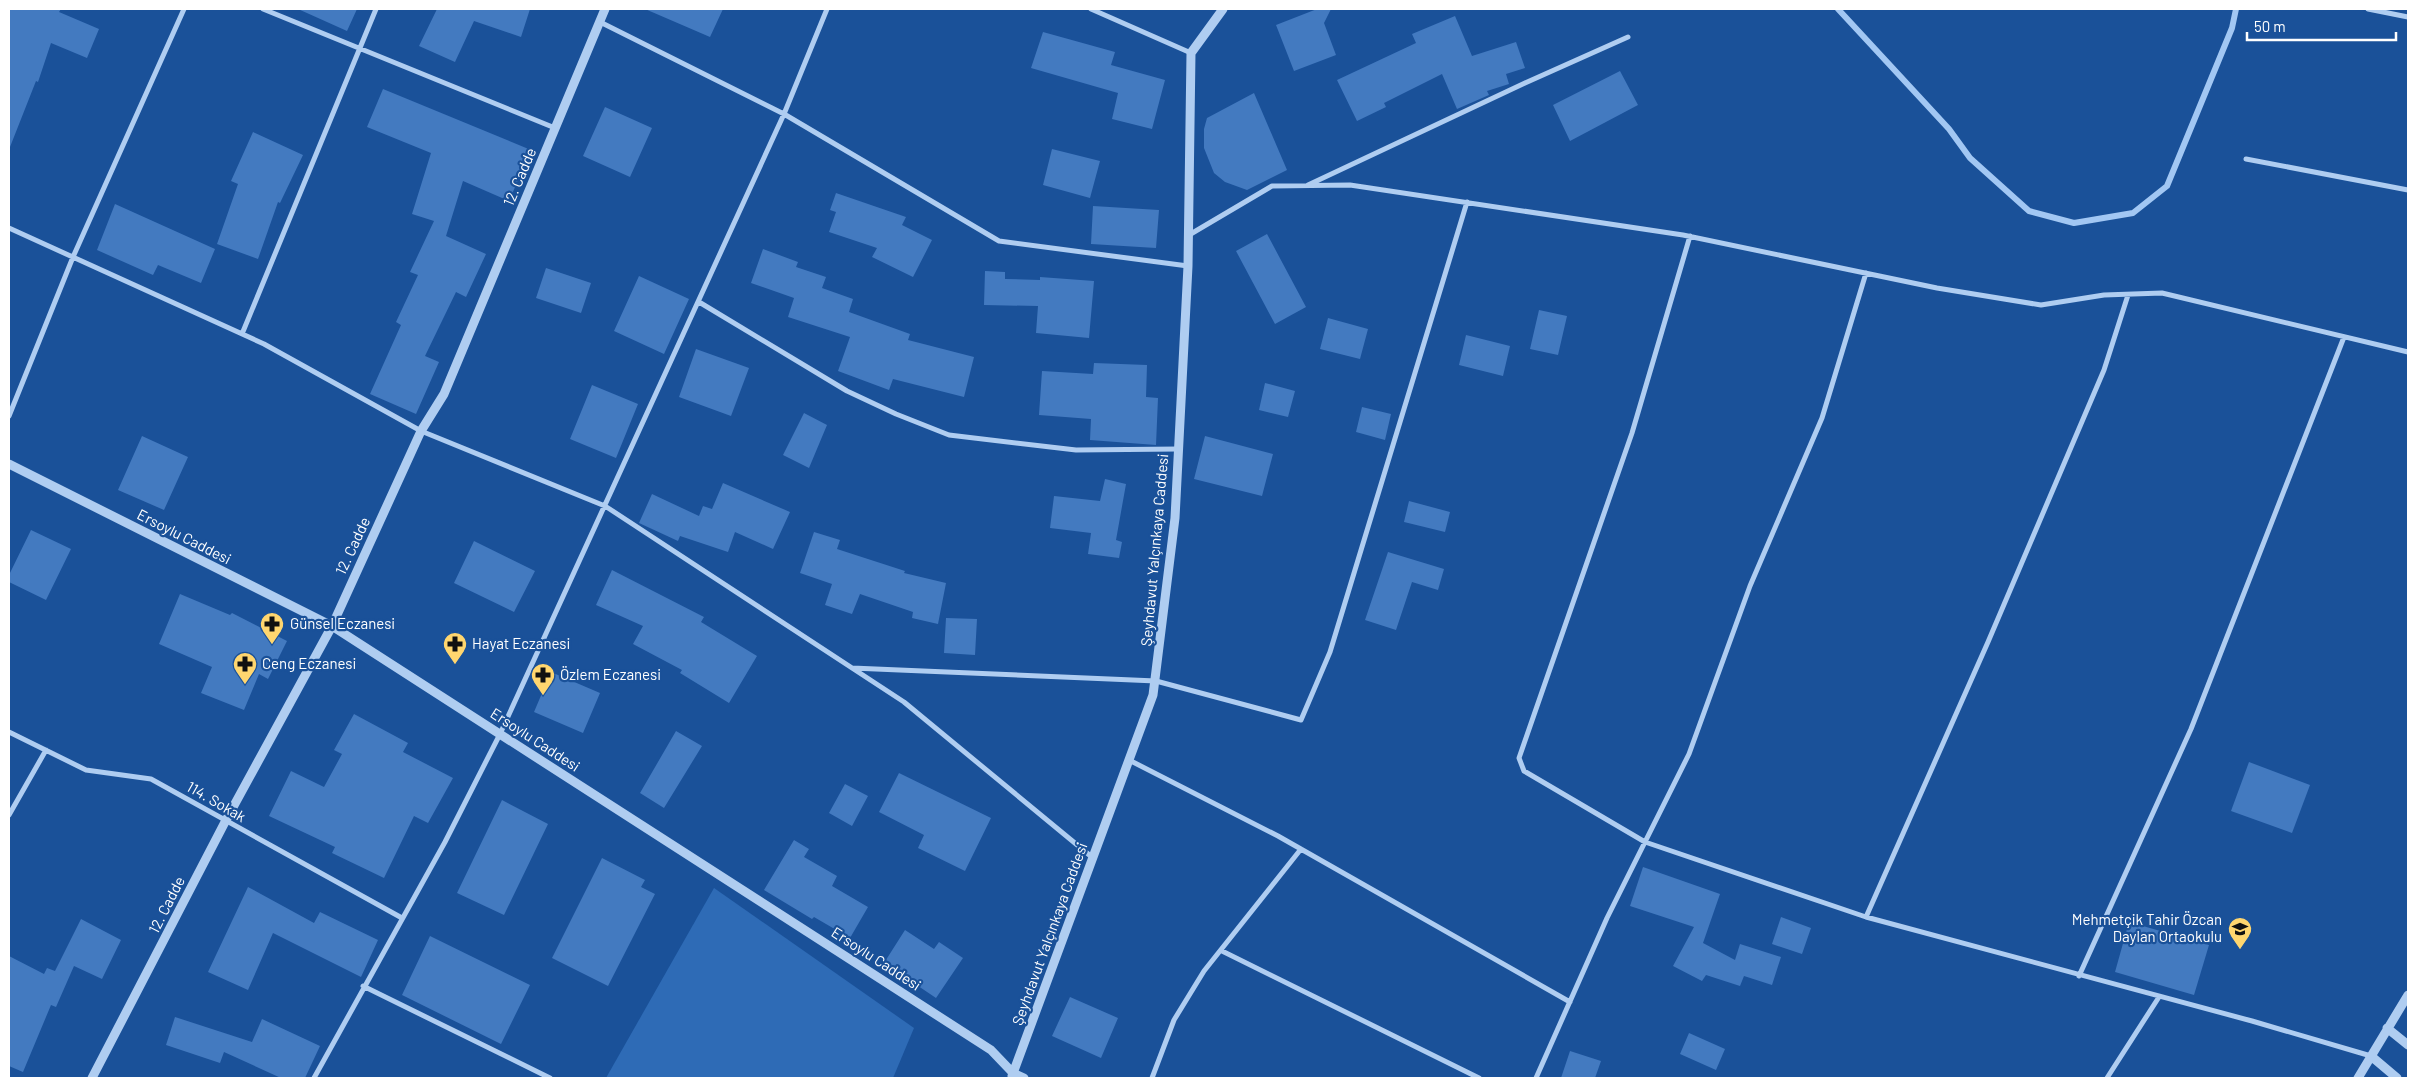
<svg xmlns="http://www.w3.org/2000/svg" width="2417" height="1087" viewBox="0 0 2417 1087" font-family="Barlow,sans-serif">
<style>
.green{fill:#2e6bb6}
.lines{fill:none;stroke-linecap:round;stroke-linejoin:round}
.stream{stroke:#a2c7f3;stroke-width:6}
.building{fill:#437ac0}
.minor{stroke:#afcdf1;stroke-width:5}
.tertiary{stroke:#afcdf1;stroke-width:9}
.labels{text-anchor:middle;stroke-width:4.5;stroke-linejoin:round;paint-order:stroke}
.street-label{font-size:15px;fill:#fff;stroke:#1a5199}
.poi-label{font-size:15px;fill:#fff;stroke:#1a5199;text-anchor:start}
</style>
<rect width="100%" height="100%" fill="#1a5199"/>
<path class="green" d="M714,888L914,1028L893,1078H606Z"/>
<g class="lines">
<path class="stream" d="M1838,9L1949,129L1970,158L2029,211L2074,223L2133,213L2167,186L2232,28L2236,9"/>
</g>
<path class="building" d="M9,9H61L59,12L99,29L87,58L51,43L38,82L36,81L10,147Z
M298,9H357L347,31Z
M437,9H530L521,37L474,21L455,62L419,46Z
M645,9H723L710,37Z
M1317,9H1331L1324,23L1336,55L1294,71L1276,25Z
M1455,16L1472,56L1516,42L1525,68L1506,74L1509,84L1487,91L1489,95L1457,109L1442,74L1384,103L1386,107L1357,121L1337,80L1416,43L1412,34Z
M1043,32L1115,52L1111,65L1165,80L1152,129L1112,119L1118,93L1031,68Z
M1620,71L1638,105L1570,141L1553,105Z
M383,89L531,150L509,201L463,181L446,236L486,254L466,297L456,292L425,356L439,362L416,414L370,394L401,325L396,322L418,275L410,272L434,221L412,214L431,153L367,127Z
M1254,93L1287,170L1247,190L1225,182L1214,173L1204,148V129L1207,118Z
M605,107L652,128L630,177L583,156Z
M253,132L303,155L280,203L278,202L258,259L217,244L238,184L231,181Z
M1052,149L1100,161L1090,198L1043,185Z
M836,193L906,217L902,225L932,240L913,277L872,257L877,248L829,232L836,212L830,210Z
M115,204L215,249L201,283L158,265L153,275L97,250Z
M1093,206L1159,210L1156,248L1091,244Z
M1267,234L1306,307L1275,324L1236,251Z
M763,249L798,262L796,267L826,277L822,288L853,299L849,312L910,334L908,340L974,357L964,397L893,379L889,390L838,371L850,337L788,317L794,298L751,283Z
M546,268L591,283L581,313L536,298Z
M985,271L1005,272V279L1040,280V277L1094,281L1089,338L1036,333L1038,306L984,305Z
M639,276L689,299L664,354L614,331Z
M1539,310L1567,316L1558,355L1530,349Z
M1328,318L1368,329L1360,359L1320,349Z
M1466,335L1510,346L1503,376L1459,365Z
M696,349L749,368L731,416L679,397Z
M1094,363L1147,365L1146,397L1158,398L1156,445L1090,440L1091,419L1039,415L1042,371L1093,374Z
M1265,383L1295,391L1288,417L1259,410Z
M592,385L638,404L616,458L570,439Z
M1362,407L1391,414L1385,440L1356,432Z
M804,413L827,425L809,468L783,455Z
M142,436L188,457L164,510L118,490Z
M1205,436L1273,454L1262,496L1194,479Z
M1105,479L1126,484L1116,540L1122,542L1119,558L1088,554L1091,533L1050,528L1054,496L1100,501Z
M723,483L790,512L773,549L735,532L728,552L680,536L678,541L639,523L652,494L699,516L703,506L712,509Z
M1409,501L1450,512L1445,532L1404,522Z
M31,530L71,549L46,600L9,582V575Z
M814,532L840,540L837,549L905,571L904,573L946,583L938,624L912,618L913,612L860,594L852,614L825,605L832,584L800,573Z
M474,541L535,571L514,612L454,583Z
M1388,552L1444,569L1438,590L1412,582L1396,630L1365,620Z
M612,570L704,617L701,622L757,656L729,703L680,673L682,670L633,644L643,626L596,605Z
M180,594L230,615L232,613L287,641L268,679L259,674L244,710L201,693L212,667L159,644Z
M946,618L977,619L975,655L944,653Z
M551,672L600,693L583,733L534,712Z
M354,714L408,743L403,752L453,778L428,823L414,816L384,878L332,853L335,847L269,816L291,771L324,787L342,754L334,750Z
M676,731L702,746L664,808L640,793Z
M2249,762L2310,785L2292,833L2231,811Z
M899,773L991,818L965,871L918,848L924,835L879,812Z
M845,784L868,796L852,826L829,813Z
M502,800L548,824L504,915L457,893Z
M794,840L809,849L804,857L837,876L832,886L868,907L850,938L814,917L812,919L764,890Z
M602,858L645,880L641,887L655,894L608,986L552,958Z
M1643,867L1720,894L1703,943L1735,960L1740,944L1781,957L1772,985L1744,976L1740,986L1706,975L1702,981L1673,966L1694,927L1630,906Z
M248,887L314,923L320,912L378,940L361,977L273,933L248,990L208,972Z
M1781,917L1811,928L1802,954L1772,944Z
M81,919L121,940L102,979L74,966L56,1007L51,1005L23,1072L9,1066V956L44,974L47,968L55,971Z
M2129,922L2209,945L2194,995L2115,972Z
M905,930L934,949L939,942L963,958L936,998L884,963Z
M430,936L530,985L501,1044L402,995Z
M1070,997L1118,1018L1101,1058L1052,1036Z
M175,1017L252,1042L262,1019L320,1046L305,1078H281L224,1052L220,1063L166,1045Z
M1689,1033L1725,1049L1716,1070L1680,1054Z
M1570,1051L1601,1061L1595,1078H1561Z"/>
<g class="lines">
<path class="minor" d="M263,9L555,128
M1091,9L1191,53
M2368,9L2408,17
M600,22L784,114L999,241L1188,266
M2246,159L2408,190
M1308,185L1525,83L1628,37
M9,228L264,344L421,431L605,506L904,702L1093,858
M1189,235L1272,186L1350,185L1683,235L1937,288L2041,305L2104,295L2162,293L2408,352
M1690,236L1632,433L1519,758L1524,771L1645,842L1866,917L2252,1021L2371,1056
M699,302L847,391L896,414L949,435L1076,450L1178,449
M242,334L376,9
M9,416L73,257L184,9
M852,668L1156,681L1301,720L1330,652L1467,202
M9,732L86,770L151,779L402,918
M1129,760L1278,836L1570,1002
M9,815L46,750
M1866,917L1988,642L2104,370L2128,295
M1222,951L1479,1078
M2079,976L2191,729L2344,337
M363,986L550,1078
M314,1078L445,842L500,734L784,114L827,9
M1152,1078L1174,1020L1204,971L1301,849
M1536,1078L1607,918L1689,754L1750,586L1822,418L1866,273
M2107,1078L2159,997"/>
<path class="tertiary" d="M9,464L332,626L991,1050L1013,1073L1024,1078
M2387,1028L2408,1045
M2371,1056L2397,1078
M1012,1076L1153,695L1175,518L1188,266L1191,53L1223,9
M92,1078L225,822L332,626L421,431L444,394L605,9
M2358,1078L2408,995"/>
</g>
<defs>
<g id="pharmacy-pin" transform="scale(1.25)"><path d="M0 17L-7.5 6A9.5 9.5 0 1 1 7.5 6Z" fill="#ffd66f" stroke="#1a5199"/><path d="M-2-6h4v4h4v4h-4v4h-4v-4h-4v-4h4Z" fill="#111"/></g>
<g id="school-pin" transform="scale(1.25)"><path d="M0 17L-7.5 6A9.5 9.5 0 1 1 7.5 6Z" fill="#ffd66f" stroke="#1a5199"/><path d="M0-5L7-2L0 1L-7-2ZM-4 1L0 2.5L4 1V4Q0 6-4 4Z" fill="#111"/></g>
</defs>
<g fill-rule="evenodd">
<use href="#pharmacy-pin" x="272" y="624"/>
<use href="#pharmacy-pin" x="455" y="644"/>
<use href="#pharmacy-pin" x="245" y="664"/>
<use href="#pharmacy-pin" x="543" y="675"/>
<use href="#school-pin" x="2240" y="929"/>
</g>
<g class="labels">
<g class="street-label">
<text transform="translate(520 177) rotate(-67)" y="5">12. Cadde</text>
<text transform="translate(184 537) rotate(27)" y="5">Ersoylu Caddesi</text>
<text transform="translate(353 546) rotate(-65)" y="5">12. Cadde</text>
<text transform="translate(1155 550) rotate(-85)" y="5">Şeyhdavut Yalçınkaya Caddesi</text>
<text transform="translate(535 740) rotate(33)" y="5">Ersoylu Caddesi</text>
<text transform="translate(216 802) rotate(30)" y="5">114. Sokak</text>
<text transform="translate(167 905) rotate(-63)" y="5">12. Cadde</text>
<text transform="translate(1050 934) rotate(-70)" y="5">Şeyhdavut Yalçınkaya Caddesi</text>
<text transform="translate(876 959) rotate(33)" y="5">Ersoylu Caddesi</text>
</g>
<g class="poi-label">
<text x="290" y="629">Günsel Eczanesi</text>
<text x="472" y="649">Hayat Eczanesi</text>
<text x="262" y="669">Ceng Eczanesi</text>
<text x="560" y="680">Özlem Eczanesi</text>
<text x="2222" y="925" text-anchor="end">Mehmetçik Tahir Özcan<tspan x="2222" dy="17">Daylan Ortaokulu</tspan></text>
</g>
</g>
<rect width="2417" height="1087" fill="none" stroke="#ffffff" stroke-width="20"/>
<path d="M2247 32v8h149v-8" fill="none" stroke="#ffffff" stroke-width="2.5"/>
<text x="2254" y="32" font-size="15" fill="#ffffff" stroke="#1a5199" stroke-width="4" paint-order="stroke">50 m</text>
</svg>
